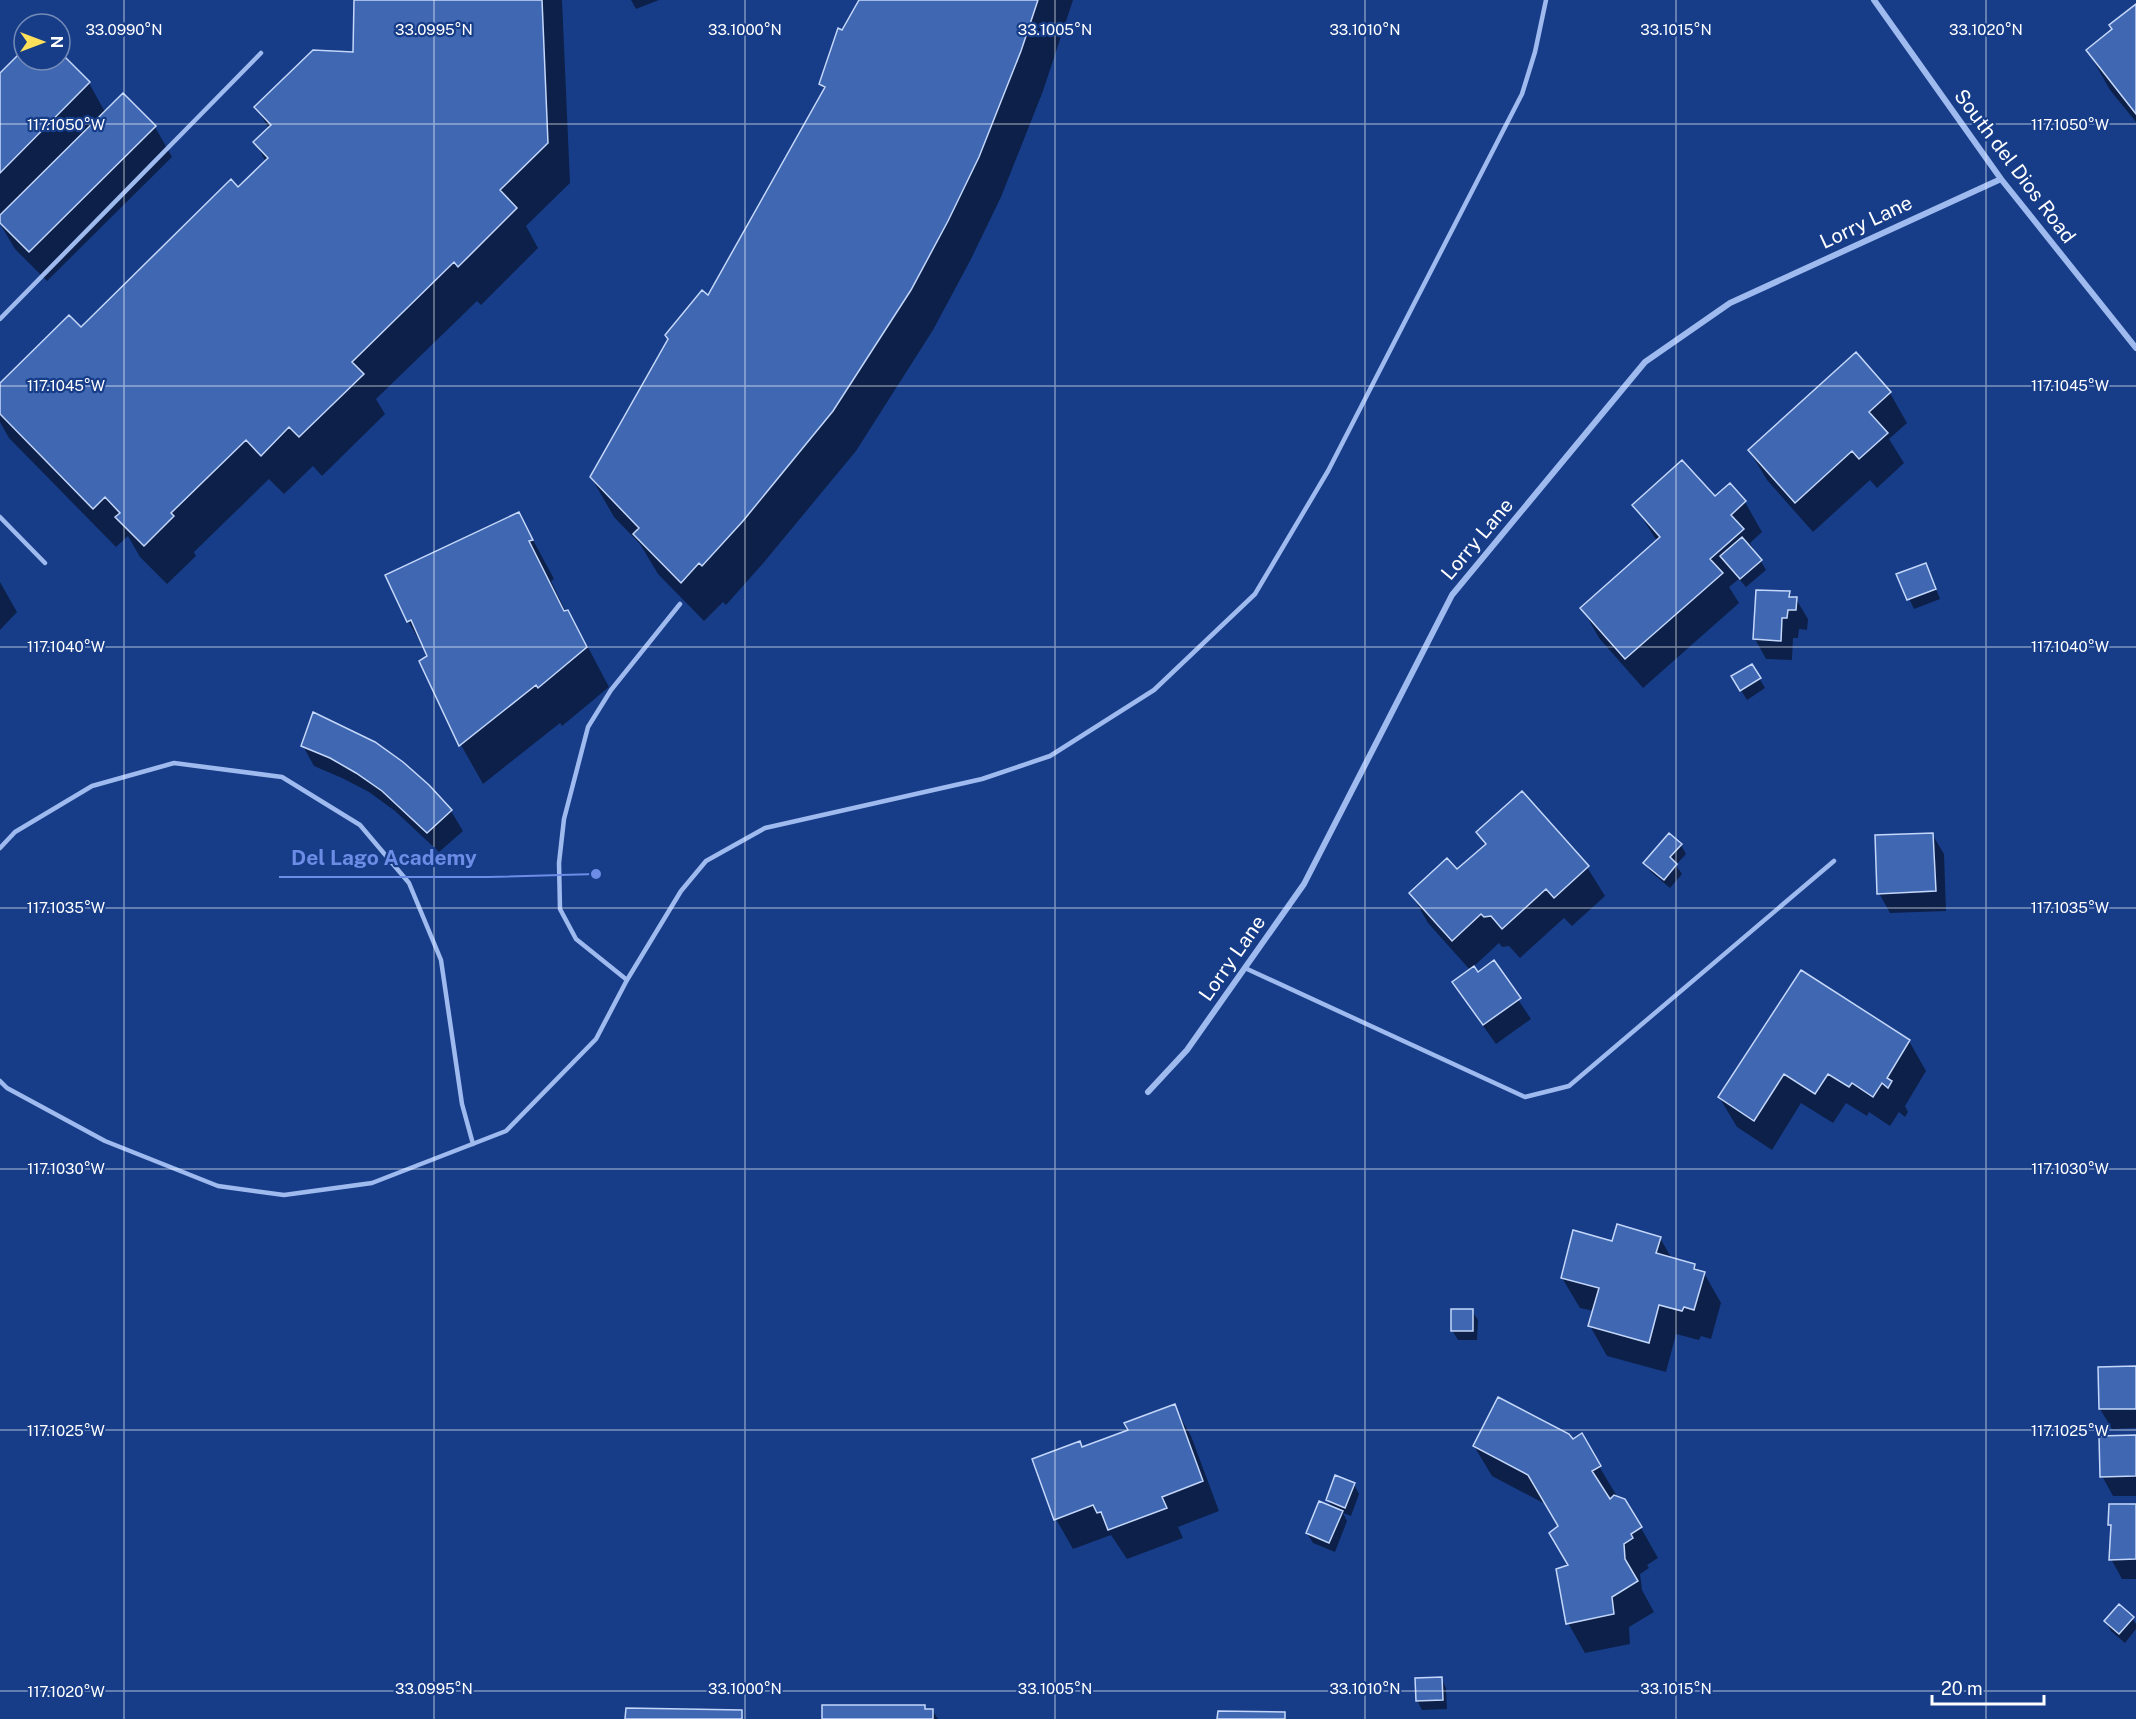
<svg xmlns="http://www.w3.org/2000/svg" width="2136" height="1719" viewBox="0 0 2136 1719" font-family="'Public Sans',sans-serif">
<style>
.shadow{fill:#0007}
.building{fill:#3f67b2;stroke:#c4d7fa;stroke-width:1.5}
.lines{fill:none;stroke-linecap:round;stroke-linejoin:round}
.lane{stroke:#9fbaee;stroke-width:4.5}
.street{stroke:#9fbaee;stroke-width:6}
.ticks{fill:none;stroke:#fff;stroke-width:1.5;stroke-opacity:0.45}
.labels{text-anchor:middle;stroke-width:4.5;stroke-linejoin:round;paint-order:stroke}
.street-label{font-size:20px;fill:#fff;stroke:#173d89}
.ticks-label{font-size:15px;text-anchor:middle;fill:#fff;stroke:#173d89;stroke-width:4.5;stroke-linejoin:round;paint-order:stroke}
.leader{fill:none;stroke:#6c8ce6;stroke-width:2}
.callout-dot{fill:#6c8ce6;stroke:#173d89;stroke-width:2}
.callout-label{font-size:21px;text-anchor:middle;font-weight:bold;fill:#6c8ce6;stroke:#173d89;stroke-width:4.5;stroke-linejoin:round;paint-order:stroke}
</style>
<rect width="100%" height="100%" fill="#173d89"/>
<path class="shadow" d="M356,0H562L570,183L526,226L538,248L481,305L477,301L376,399L385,414L322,476L313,466L284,494L269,479L194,552L196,556L167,584L140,557L128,536L116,547L9,438L0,422V385L81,329L238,189L266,162L255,142L269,129L256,107L355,53Z
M631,0H659L636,9Z
M861,0H1073L1043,91L1001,197L970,261L933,330L856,451L765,561L726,605L723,602L704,621L658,574L640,544L614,517L591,477L708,297L825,91L821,84L843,32Z
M2136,6V122L2110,90L2088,51L2114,30Z
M24,51V60H60V54L89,83L105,112L155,127L172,157L47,281L15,249L0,224V75Z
M1890,393L1907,423L1889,439L1904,463L1877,488L1870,480L1813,532L1767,480L1749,450Z
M1730,485L1745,502L1762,532L1750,543L1766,570L1746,587L1739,579L1729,587L1739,603L1643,688L1599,638L1582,608L1657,541L1634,505L1715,498Z
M519,514L554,579L551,581L566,612H568L590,651L609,687L562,726L560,723L483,784L461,745L421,661L429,657L408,621Z
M1926,565L1940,599L1914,609L1898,575Z
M0,582L17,612L0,630Z
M1789,593L1792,598L1796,599L1808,619L1807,630L1799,629L1798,638H1793L1792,660L1766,659L1755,639Z
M1752,666L1765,688L1747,700L1733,677Z
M303,746L451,811L463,831L439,852L395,811L369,792L342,778L314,766Z
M1478,833L1587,867L1605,896L1572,926L1564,918L1520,958L1509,946L1502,947L1499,943L1473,967L1478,974L1493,962L1531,1019L1496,1044L1466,1002L1454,983L1471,971L1428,923L1411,893L1457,871L1485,846Z
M1932,834L1944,854L1946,911L1890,913L1879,893Z
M1681,845L1686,854L1676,865L1682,874L1670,888L1651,872L1645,863Z
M1801,972L1909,1041L1926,1071L1905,1106L1908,1112L1905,1117L1899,1112L1890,1126L1869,1112L1867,1116L1846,1103L1833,1123L1801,1103L1772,1150L1737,1127L1719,1097Z
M1660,1238L1672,1259L1694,1265L1698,1271L1704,1273L1721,1303L1711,1339L1701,1336L1699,1340L1676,1334L1666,1372L1607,1356L1590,1326L1594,1311L1580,1308L1562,1278L1613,1243Z
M1472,1311L1478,1320L1477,1340H1458L1452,1330Z
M2136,1368V1428L2112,1429L2100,1409Z
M1174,1406L1191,1436L1219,1511L1178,1527L1183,1538L1127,1559L1111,1535L1073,1549L1056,1519L1083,1449L1130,1431Z
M1581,1436L1618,1498L1641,1528L1658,1558L1647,1565L1649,1568L1640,1574L1642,1590L1654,1612L1629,1627L1630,1644L1585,1653L1568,1623L1570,1566L1560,1526L1547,1505L1492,1476L1474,1446L1572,1441Z
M2136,1436V1496H2113L2102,1476Z
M1354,1484L1359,1494L1351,1516L1343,1513L1347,1521L1335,1552L1313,1543L1307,1533L1332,1508L1328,1500Z
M2136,1506V1579H2122L2111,1559L2112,1529L2110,1524Z
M2132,1618L2136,1624V1629L2125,1643L2111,1631L2106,1622Z
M1441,1678L1446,1688L1447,1709L1422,1710L1417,1700Z
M924,1706L927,1710H932L938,1719H824Z"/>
<path class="building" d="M354,0H542L548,143L500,190L517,208L458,267L454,262L352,362L364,374L299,437L289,427L261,456L246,440L171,513L174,516L144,546L115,517L120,513L105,497L93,509L0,414V383L69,315L81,327L231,179L238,187L268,158L253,142L271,125L254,107L313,50L353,52Z
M859,0H1038L1021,51L979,157L948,221L911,290L833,411L743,521L702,566L699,563L681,583L633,534L639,528L590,477L668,339L665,335L702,290L708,295L825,87L819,84L838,28L842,30Z
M2136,4V114L2086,50L2112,29L2109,25Z
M24,49V60H60V52L90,82L0,173V73Z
M123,93L156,126L29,252L0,223V215Z
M1856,352L1891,392L1869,412L1888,433L1859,459L1852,451L1795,503L1748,450Z
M1682,460L1715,496L1730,483L1746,501L1731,515L1744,529L1710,559L1723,573L1625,659L1580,608L1660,537L1632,505Z
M519,512L533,540L529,541L564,611L568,610L587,647L538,688L536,685L459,746L419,661L427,656L411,620L407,622L385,575Z
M1742,537L1762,560L1740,579L1720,556Z
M1926,563L1936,589L1907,600L1896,574Z
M1756,590L1790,591L1789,597H1797L1796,610H1788L1787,618H1782L1781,641L1753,639Z
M1752,664L1761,678L1740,691L1731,676Z
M313,712L375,742L403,762L429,785L452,810L427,833L382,791L356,773L330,758L301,746Z
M1522,791L1589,866L1554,898L1546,889L1502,929L1491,916L1484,917L1481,914L1452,941L1409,893L1447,858L1457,869L1486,844L1476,832Z
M1669,833L1682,844L1670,857L1677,864L1664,880L1643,863Z
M1933,833L1936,891L1877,894L1875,835Z
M1494,960L1521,998L1483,1025L1452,982L1474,966L1478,972Z
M1801,970L1910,1040L1887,1078L1892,1081L1888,1088L1882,1083L1873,1097L1852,1083L1849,1087L1828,1074L1815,1094L1784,1074L1754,1121L1718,1097Z
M1617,1224L1661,1237L1656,1253L1695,1264L1694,1269L1705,1272L1694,1310L1684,1307L1682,1311L1659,1305L1649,1343L1588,1326L1599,1288L1561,1278L1573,1230L1612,1241Z
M1451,1309H1473V1331H1451Z
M2136,1366V1409H2099L2098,1367Z
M1498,1397L1569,1434L1573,1439L1582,1433L1601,1466L1592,1471L1610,1499L1614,1495L1625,1499L1642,1527L1631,1534L1633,1538L1624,1544L1625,1559L1638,1581L1612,1597L1614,1614L1566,1624L1556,1569L1568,1565L1549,1533L1558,1526L1528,1475L1473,1446Z
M1175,1404L1203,1481L1162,1497L1167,1508L1108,1530L1101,1512L1097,1513L1093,1505L1054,1520L1032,1459L1080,1441L1082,1447L1128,1430L1124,1423Z
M2136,1435V1476L2100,1477L2099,1436Z
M1335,1475L1355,1483L1345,1508L1326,1500Z
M1319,1501L1343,1511L1329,1543L1306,1533Z
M2109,1504H2136V1559L2109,1560L2111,1525H2108Z
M2119,1604L2134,1617L2119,1634L2104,1621Z
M1442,1677L1443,1700L1416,1701L1415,1678Z
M822,1705H925V1709H933V1719H822Z
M626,1708L742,1710V1719H625Z
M1218,1711L1285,1712V1719H1217Z"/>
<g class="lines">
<path class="lane" d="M0,319L261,53
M0,517L45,563
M0,848L15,832L92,786L174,763L282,777L360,825L409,883L441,960L462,1104L473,1144
M1245,968L1525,1097L1569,1086L1834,861
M627,980L576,939L560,909L559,863L564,819L588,727L611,690L680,604
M0,1081L7,1088L105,1141L218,1186L284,1195L372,1183L506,1131L596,1039L627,980L681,891L706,861L765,828L982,779L1050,756L1154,690L1255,594L1328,471L1522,94L1535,52L1546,0"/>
<path class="street" d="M1874,0L2001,179L2136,348
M1148,1092L1187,1050L1304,884L1452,595L1645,362L1730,303L2001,179"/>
</g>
<path class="ticks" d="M124,0V1719M434,0V1719M745,0V1719M1055,0V1719M1365,0V1719M1676,0V1719M1986,0V1719M0,124H2136M0,386H2136M0,647H2136M0,908H2136M0,1169H2136M0,1430H2136M0,1691H2136"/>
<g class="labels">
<g class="street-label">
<text transform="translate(2015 166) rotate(53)" y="7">South del Dios Road</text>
<text transform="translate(1866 222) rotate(-25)" y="7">Lorry Lane</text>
<text transform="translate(1477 539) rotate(-50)" y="7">Lorry Lane</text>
<text transform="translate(1232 958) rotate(-55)" y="7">Lorry Lane</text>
</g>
</g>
<g class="ticks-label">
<text x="124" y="35">33.0990°N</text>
<text x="434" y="35">33.0995°N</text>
<text x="745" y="35">33.1000°N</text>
<text x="1055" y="35">33.1005°N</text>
<text x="1365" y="35">33.1010°N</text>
<text x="1676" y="35">33.1015°N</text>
<text x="1986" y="35">33.1020°N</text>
<text x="2070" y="130">117.1050°W</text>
<text x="66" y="130">117.1050°W</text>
<text x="2070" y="391">117.1045°W</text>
<text x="66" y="391">117.1045°W</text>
<text x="2070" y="652">117.1040°W</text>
<text x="66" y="652">117.1040°W</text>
<text x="2070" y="913">117.1035°W</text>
<text x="66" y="913">117.1035°W</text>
<text x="2070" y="1174">117.1030°W</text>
<text x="66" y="1174">117.1030°W</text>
<text x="2070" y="1436">117.1025°W</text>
<text x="66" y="1436">117.1025°W</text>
<text x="434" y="1694">33.0995°N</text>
<text x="745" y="1694">33.1000°N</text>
<text x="1055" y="1694">33.1005°N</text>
<text x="1365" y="1694">33.1010°N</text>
<text x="1676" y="1694">33.1015°N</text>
<text x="66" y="1697">117.1020°W</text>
</g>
<path class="leader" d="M596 874L489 877H279"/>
<circle class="callout-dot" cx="596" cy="874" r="6"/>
<g class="callout-label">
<text x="384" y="865">Del Lago Academy</text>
</g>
<g transform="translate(42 42) rotate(90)"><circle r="28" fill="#173d89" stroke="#748bb8" stroke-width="1.5"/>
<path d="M0-4.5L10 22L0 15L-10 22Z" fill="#ffe05b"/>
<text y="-9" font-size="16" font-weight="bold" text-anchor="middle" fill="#ffffff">N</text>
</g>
<path d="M1932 1695v9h112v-9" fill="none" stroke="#ffffff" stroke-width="3"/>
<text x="1941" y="1695" font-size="18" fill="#ffffff" stroke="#173d89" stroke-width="4.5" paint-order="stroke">20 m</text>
</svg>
